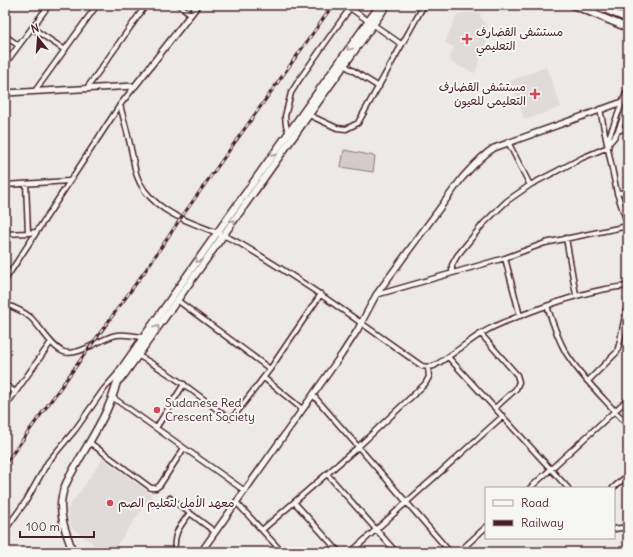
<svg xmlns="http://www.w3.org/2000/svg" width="633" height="557" viewBox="0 0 633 557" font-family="Delius,'Playpen Sans Arabic',sans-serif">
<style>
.built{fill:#e0dad8}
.green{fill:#d4cbca;stroke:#8f757a}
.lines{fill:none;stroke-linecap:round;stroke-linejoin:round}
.minor-casing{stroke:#4a1f2b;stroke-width:7}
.tertiary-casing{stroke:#4a1f2b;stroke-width:8}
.secondary-casing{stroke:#4a1f2b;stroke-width:9}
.minor{stroke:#f6f6f2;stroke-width:4}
.tertiary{stroke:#f6f6f2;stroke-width:5}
.secondary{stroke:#f6f6f2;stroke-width:6}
.rail-casing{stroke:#4a1f2b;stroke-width:3}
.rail{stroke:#f6f6f2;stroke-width:1.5;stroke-dasharray:4.5;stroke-linecap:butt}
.oneway{stroke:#a99598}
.poi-dot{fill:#d1495b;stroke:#f6f6f2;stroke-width:1.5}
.labels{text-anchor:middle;stroke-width:4;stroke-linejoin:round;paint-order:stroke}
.poi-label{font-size:12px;fill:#4a1f2b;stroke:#f6f6f2;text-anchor:start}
</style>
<rect width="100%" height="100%" fill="#ece9e6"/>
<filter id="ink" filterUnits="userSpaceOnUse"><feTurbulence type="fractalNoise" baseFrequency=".025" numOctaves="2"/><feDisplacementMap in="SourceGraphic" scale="8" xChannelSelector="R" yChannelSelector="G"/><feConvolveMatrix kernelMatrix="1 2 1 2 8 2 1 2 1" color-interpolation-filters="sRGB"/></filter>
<g filter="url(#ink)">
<path class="built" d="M466,12L480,13L481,18L487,26L486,29L489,35L475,73L452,63L450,58L454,47L445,43L456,16Z
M546,67L561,107L525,120L510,81Z
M103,459L152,495L112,552H104L71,527L67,510Z"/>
<path class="green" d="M344,150L375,156L373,172L341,167Z"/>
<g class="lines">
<g class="minor-casing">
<path id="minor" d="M179,5L191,14
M612,12L615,5
M32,28L65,50
M5,36L18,45
M5,64L49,5
M344,65L379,87
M87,88L146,5
M35,91L97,5
M120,105C124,120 128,134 131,149C135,166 134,176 145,191C169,222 207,225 239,243C303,280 362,324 422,366L428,367L434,366C451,356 466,343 482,333C497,324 514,318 530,312C562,300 593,289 628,286
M600,109L617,193L628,225
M309,115L337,128L346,129L358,123L424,5
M618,131L628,127
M289,134L286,125L285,116L291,93L299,80L350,8L401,44
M508,142L530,185
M610,142C620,133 623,115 628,102
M26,184L28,233
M5,185L69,181
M617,193L628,192
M5,234L28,233L36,232
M566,238L576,295
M505,258L520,316
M452,272V265L457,256L484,223L507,201L530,185L582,158L608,147L610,142L609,137L628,88
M5,280L120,105L135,86
M376,295L505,258L545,243L628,226
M177,300L270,369
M5,304C13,307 23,311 30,317C40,326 52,348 64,352C79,357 102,337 117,335C126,334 136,336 145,338
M547,306C553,323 558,341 568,356C585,382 609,403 628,426
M481,334L517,375L519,382L516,389L495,408
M137,355C169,372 198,394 226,417L230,418L234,416L270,369L321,294
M448,357L568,488
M264,378L302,409
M588,381L617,352L620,341L628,300
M5,384L15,392
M313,395L450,552
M112,397L245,491
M5,407L51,342
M156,428L184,384
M89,442L151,488H156L160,485L184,448
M327,474L396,552
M530,488L628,399
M613,488L628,475
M170,498L215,532
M236,502L282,552
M294,502L339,552
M614,529L628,527
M5,530L26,501L48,462L75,430L104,389L119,372
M262,530L358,447L425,384L429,377L428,367
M175,552C173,534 179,527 190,513
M351,552L503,416
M459,552L486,527"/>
</g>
<g class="tertiary-casing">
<path id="tertiary" d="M5,93L135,86L198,5
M201,552L342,354L357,331L376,295L462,178C472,167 481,156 494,148L628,100"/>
</g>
<g class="secondary-casing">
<path id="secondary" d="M573,5L628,28
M594,5L628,19
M117,382L124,375L387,5
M73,552C67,535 58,515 62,496C64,483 73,471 79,460C95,432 114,404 119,372L217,233L380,5"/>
</g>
<use href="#minor" class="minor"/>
<use href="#tertiary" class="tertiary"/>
<use href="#secondary" class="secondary"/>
<g class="rail-casing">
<path id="rail" d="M5,464L145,271L183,215L333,5"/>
</g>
<use href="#rail" class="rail"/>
</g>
<defs><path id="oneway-chevron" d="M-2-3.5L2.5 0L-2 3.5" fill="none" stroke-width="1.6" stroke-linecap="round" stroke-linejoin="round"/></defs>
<g class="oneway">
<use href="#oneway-chevron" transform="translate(349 48) rotate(126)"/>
<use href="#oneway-chevron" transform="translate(273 154) rotate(125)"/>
<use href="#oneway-chevron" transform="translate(233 222) rotate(-55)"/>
<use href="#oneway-chevron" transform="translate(198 260) rotate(124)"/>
<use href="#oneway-chevron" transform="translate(157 328) rotate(-54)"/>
</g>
</g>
<g class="poi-dot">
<path d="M465 33h4v4h4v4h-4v4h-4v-4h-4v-4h4z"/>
<path d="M533 88h4v4h4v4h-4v4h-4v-4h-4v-4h4z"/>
<circle cx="157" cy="410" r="4"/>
<circle cx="110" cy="503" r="4"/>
</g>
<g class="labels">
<g class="poi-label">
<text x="476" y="36">مستشفى القضارف<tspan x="476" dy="14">التعليمي</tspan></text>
<text x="526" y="91" text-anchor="end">مستشفى القضارف<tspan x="526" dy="14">التعليمى للعيون</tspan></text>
<text x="165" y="407">Sudanese Red<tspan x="165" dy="14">Crescent Society</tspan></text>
<text x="118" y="507">معهد الأمل لتعليم الصم</text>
</g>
</g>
<rect width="633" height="557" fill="none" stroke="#f6f6f2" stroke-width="20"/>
<rect x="10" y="10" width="613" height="537" fill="none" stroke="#4a1f2b" stroke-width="1.5" filter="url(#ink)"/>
<rect x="485" y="487" width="130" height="52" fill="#f6f6f2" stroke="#b1a0a2"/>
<rect x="493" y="500" width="20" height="6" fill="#f6f6f2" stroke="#b1a0a2"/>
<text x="521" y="507" font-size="12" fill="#4a1f2b">Road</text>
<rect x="493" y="520" width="20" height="6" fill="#4a1f2b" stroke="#b1a0a2"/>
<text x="521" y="527" font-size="12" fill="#4a1f2b">Railway</text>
<g transform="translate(38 38) rotate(343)" stroke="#f6f6f2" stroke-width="3" paint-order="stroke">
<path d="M0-3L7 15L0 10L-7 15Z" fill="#4a1f2b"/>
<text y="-6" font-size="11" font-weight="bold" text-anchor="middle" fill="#4a1f2b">N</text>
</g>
<path d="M20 531v6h74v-6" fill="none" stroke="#4a1f2b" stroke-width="2"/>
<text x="26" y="531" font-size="12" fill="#4a1f2b" stroke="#f6f6f2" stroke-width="3" paint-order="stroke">100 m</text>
</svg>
